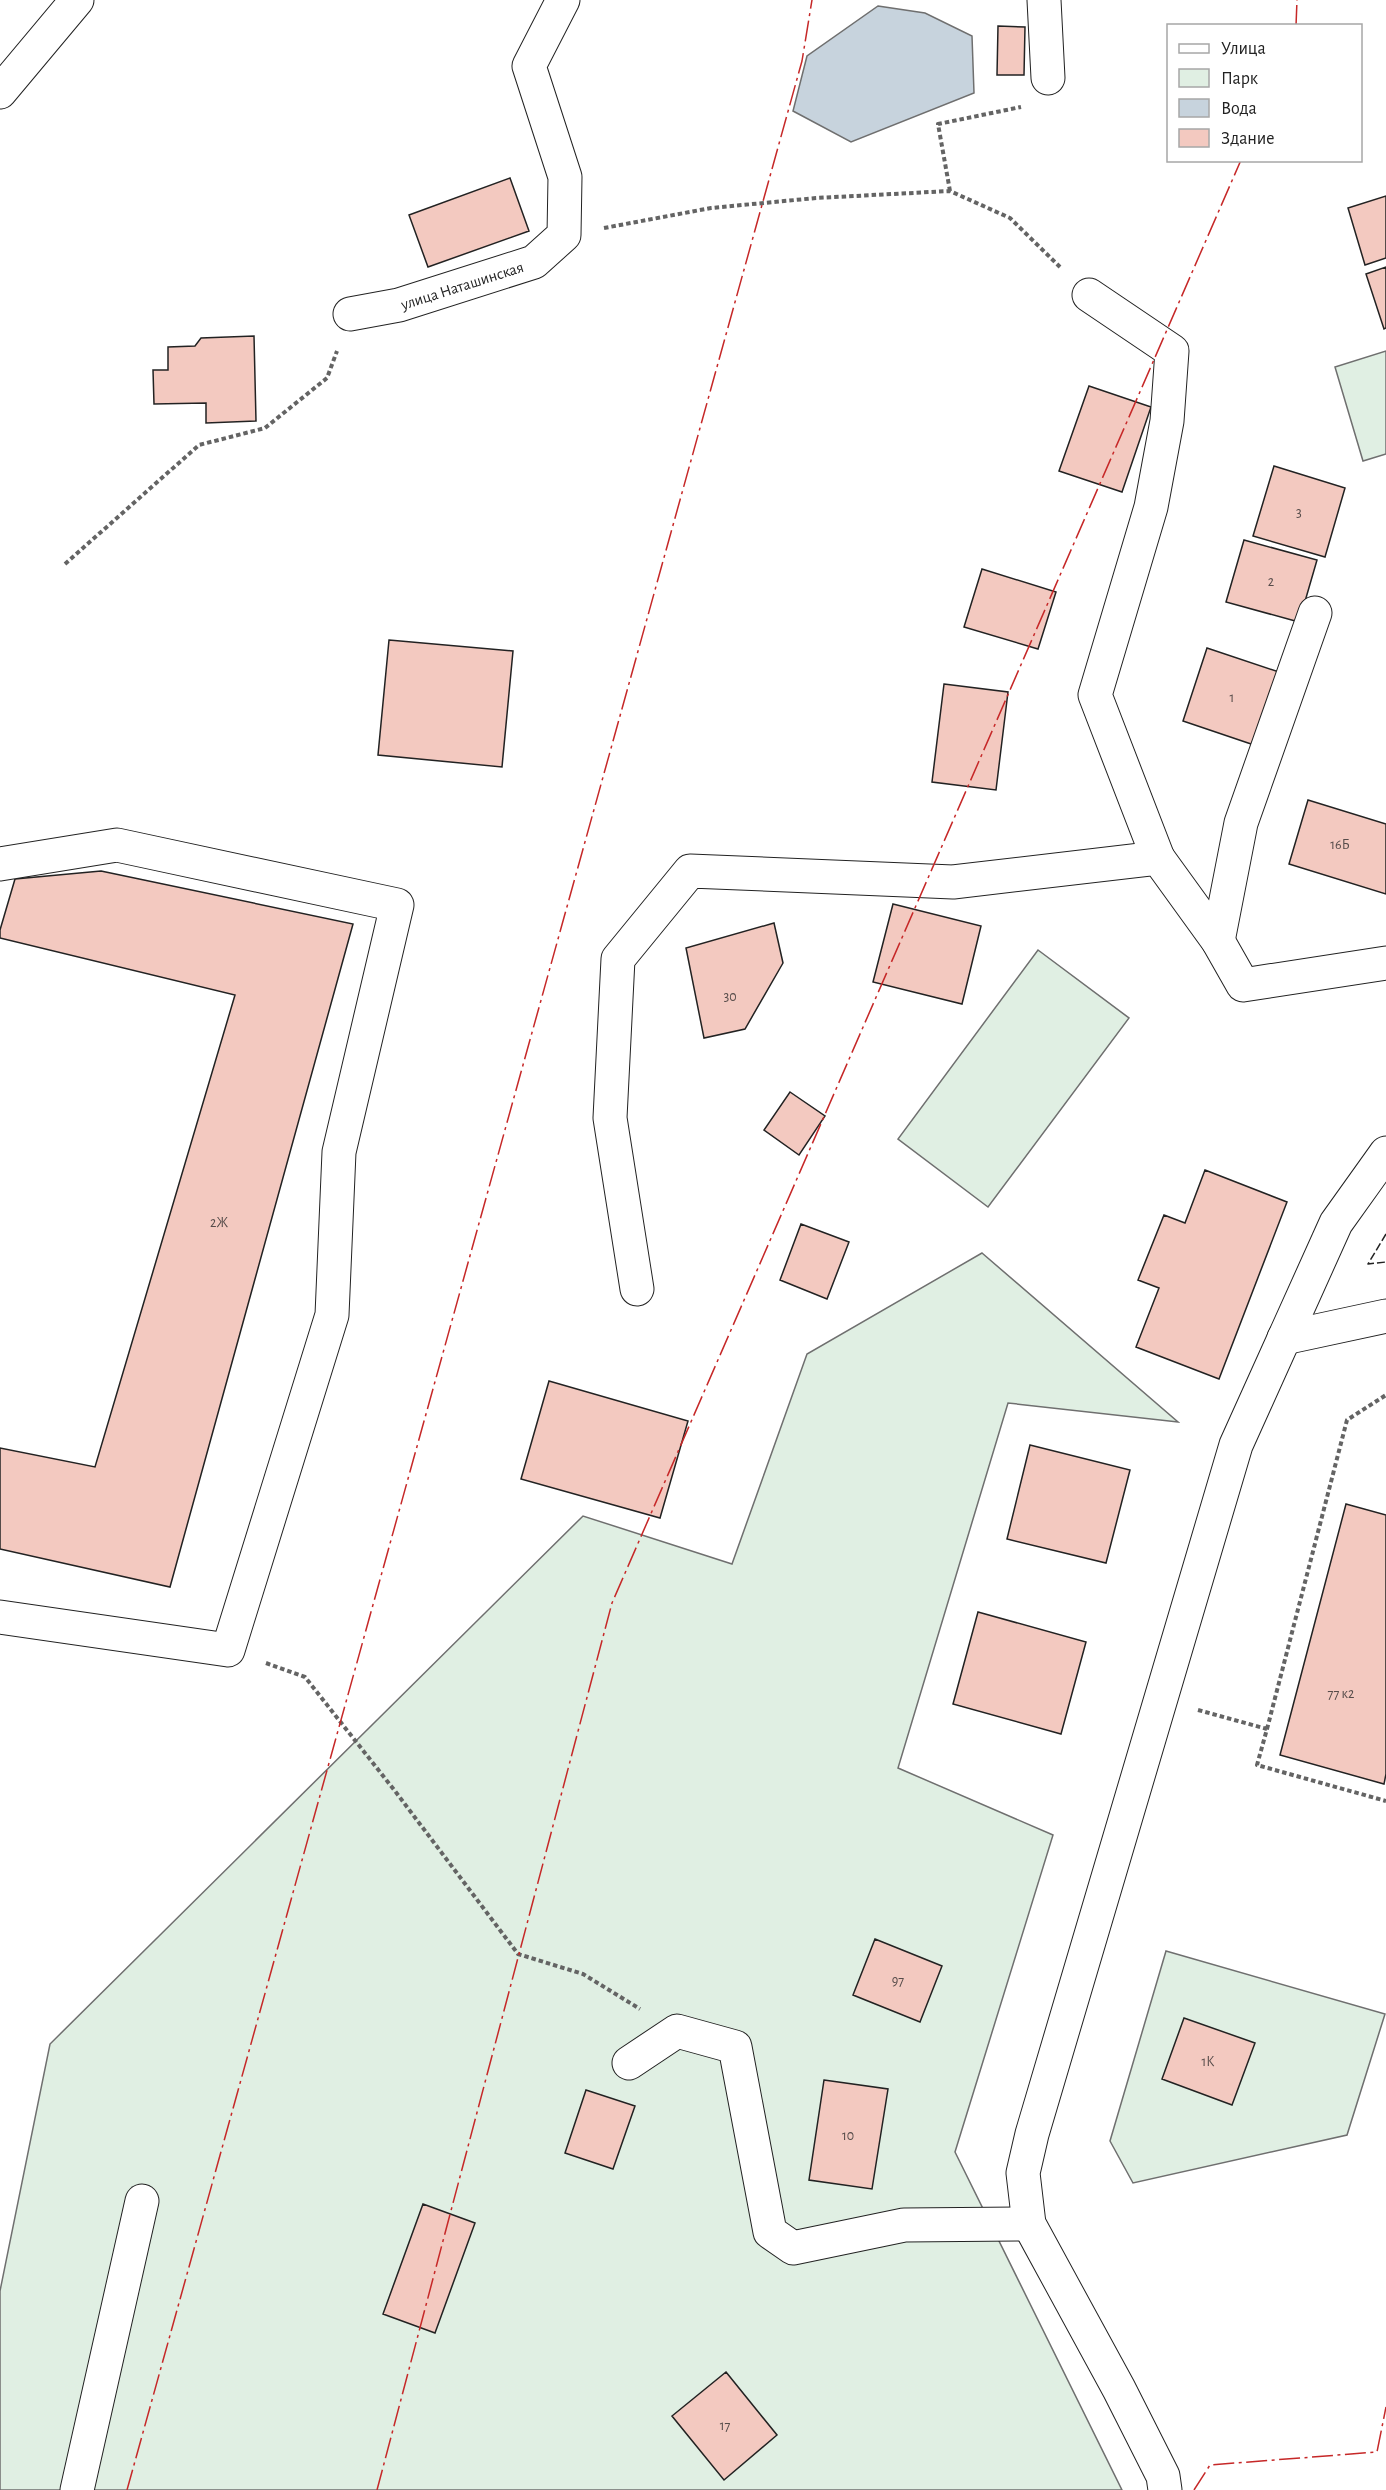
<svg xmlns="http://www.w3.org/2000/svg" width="1386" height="2490" viewBox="0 0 1386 2490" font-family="'Alegreya Sans',sans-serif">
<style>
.green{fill:#e0efe3;stroke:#6f6f6f;stroke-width:1.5}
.water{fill:#c7d3dd;stroke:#6f6f6f;stroke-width:1.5}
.building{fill:#f3c9c0;stroke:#222;stroke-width:1.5}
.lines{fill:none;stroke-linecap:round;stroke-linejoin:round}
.minor-casing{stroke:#222;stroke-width:35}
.path{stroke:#646464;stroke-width:4;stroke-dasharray:4.5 3;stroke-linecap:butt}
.minor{stroke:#fff;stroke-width:33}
.fence{stroke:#222;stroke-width:1.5;stroke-dasharray:8 3;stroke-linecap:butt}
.power{stroke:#c62828;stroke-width:1.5;stroke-dasharray:21 4.5 3 4.5;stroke-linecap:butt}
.labels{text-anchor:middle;stroke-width:4.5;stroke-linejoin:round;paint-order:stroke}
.number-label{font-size:14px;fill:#564c4a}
.street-label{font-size:16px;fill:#222;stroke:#fff}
</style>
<rect width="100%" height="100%" fill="#fff"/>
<path class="green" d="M1386,351V454L1363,461L1335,367Z
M1038,950L1129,1018L988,1207L898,1139Z
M982,1253L1178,1422L1008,1403L898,1768L1053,1835L955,2152L1122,2490H0V2291L50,2044L583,1516L732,1564L807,1354Z
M1166,1951L1385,2014L1347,2135L1133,2183L1110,2141Z"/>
<path class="water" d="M878,6L925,13L972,36L974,93L851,142L793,111L807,56Z"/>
<path class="building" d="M998,26L1025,27L1024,75H997Z
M510,178L529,231L428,267L409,215Z
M1386,196V258L1365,265L1348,208Z
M1386,267V328L1384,329L1366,274Z
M254,336L256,421L206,423V403L154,404L153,370H168V347L195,346L201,338Z
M1089,386L1151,407L1122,492L1059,471Z
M1274,466L1345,488L1325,557L1253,536Z
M1244,540L1317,560L1299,622L1226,602Z
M982,569L1056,592L1038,649L964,627Z
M389,640L513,651L502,767L378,755Z
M1207,648L1282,673L1257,746L1183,721Z
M944,684L1008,692L996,790L932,782Z
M1308,800L1386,824V894L1289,864Z
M101,871L353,924L170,1587L0,1549V1448L95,1467L235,995L0,938V930L15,879Z
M893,904L981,926L962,1004L873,982Z
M774,923L783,963L745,1029L704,1038L686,948Z
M790,1092L825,1116L799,1155L764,1130Z
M1205,1170L1287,1202L1219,1379L1136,1347L1159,1288L1138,1280L1164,1215L1185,1223Z
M801,1224L849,1242L827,1299L780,1280Z
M549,1381L688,1421L660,1518L521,1479Z
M1030,1445L1130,1470L1106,1563L1007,1539Z
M1346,1504L1386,1515V1774L1384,1784L1280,1755Z
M978,1612L1086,1642L1061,1734L953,1704Z
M875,1939L942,1966L920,2022L853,1995Z
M1184,2018L1255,2043L1232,2105L1162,2079Z
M824,2080L888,2089L872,2189L809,2180Z
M586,2090L635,2106L613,2169L565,2153Z
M423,2204L475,2223L435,2333L383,2314Z
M726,2372L777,2435L724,2480L672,2416Z"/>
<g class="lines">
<g class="minor-casing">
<g id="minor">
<path d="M1044,0L1048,78"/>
<path d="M0,92L77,0"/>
<path d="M1089,295L1172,351L1167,421L1151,507L1095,695L1158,858"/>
<path id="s1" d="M350,314L399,305L534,262L564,235L565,177L529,66L563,0"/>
<path d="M0,864L117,845L397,905L339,1152L332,1315L228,1650L0,1617"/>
<path d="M1218,941L1241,823L1315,613"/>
<path d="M637,1289L610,1118L618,959L690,871L953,882L1158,858L1218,941L1243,985L1386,963"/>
<path d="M1284,1338L1386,1316"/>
<path d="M629,2063L677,2031L735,2047L770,2232L793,2248L904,2225L1029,2224"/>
<path d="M77,2490L142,2201"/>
<path d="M1165,2490L1163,2476L1119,2389L1029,2224L1023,2173L1032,2134L1236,1445L1336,1223L1386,1153"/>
</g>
</g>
<path class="path" d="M950,191L938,124L1021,107
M604,228L711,208L816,198L950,191L1010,218L1060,267
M65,564L199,445L265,428L327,378L337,351
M266,1663L305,1677L395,1791L518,1954L583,1974L640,2009
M1198,1710L1267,1729L1257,1765L1386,1801
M1267,1729L1347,1420L1386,1395"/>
<use href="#minor" class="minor"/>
<path class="fence" d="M1386,1234L1368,1264L1386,1262"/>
<path class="power" d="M1296,26L1297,0
M127,2490L802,61L812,0
M377,2490L612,1603L1241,160
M1194,2490L1210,2465L1377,2452L1386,2407"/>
</g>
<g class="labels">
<g class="number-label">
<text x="1299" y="517">3</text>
<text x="1271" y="586">2</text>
<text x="1232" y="702">1</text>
<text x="1340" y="849">16Б</text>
<text x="730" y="1001">30</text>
<text x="219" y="1227">2Ж</text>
<text x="1341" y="1698">77 к2</text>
<text x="898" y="1985">97</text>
<text x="1208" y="2066">1К</text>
<text x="848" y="2140">10</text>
<text x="725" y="2430">17</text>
</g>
<g class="street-label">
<text dy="6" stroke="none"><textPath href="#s1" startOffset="116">улица Наташинская</textPath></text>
</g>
</g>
<rect x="1167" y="24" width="195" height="138" fill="#ffffff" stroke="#a7a7a7" stroke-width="1.5"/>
<rect x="1179" y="44" width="30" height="9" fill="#ffffff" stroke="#a7a7a7" stroke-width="1.5"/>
<text x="1221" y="54" font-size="18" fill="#222222">Улица</text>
<rect x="1179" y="69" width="30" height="18" fill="#e0efe3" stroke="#a7a7a7" stroke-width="1.5"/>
<text x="1221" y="84" font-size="18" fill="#222222">Парк</text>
<rect x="1179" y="99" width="30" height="18" fill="#c7d3dd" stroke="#a7a7a7" stroke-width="1.5"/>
<text x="1221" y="114" font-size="18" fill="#222222">Вода</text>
<rect x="1179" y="129" width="30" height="18" fill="#f3c9c0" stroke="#a7a7a7" stroke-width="1.5"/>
<text x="1221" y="144" font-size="18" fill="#222222">Здание</text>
</svg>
